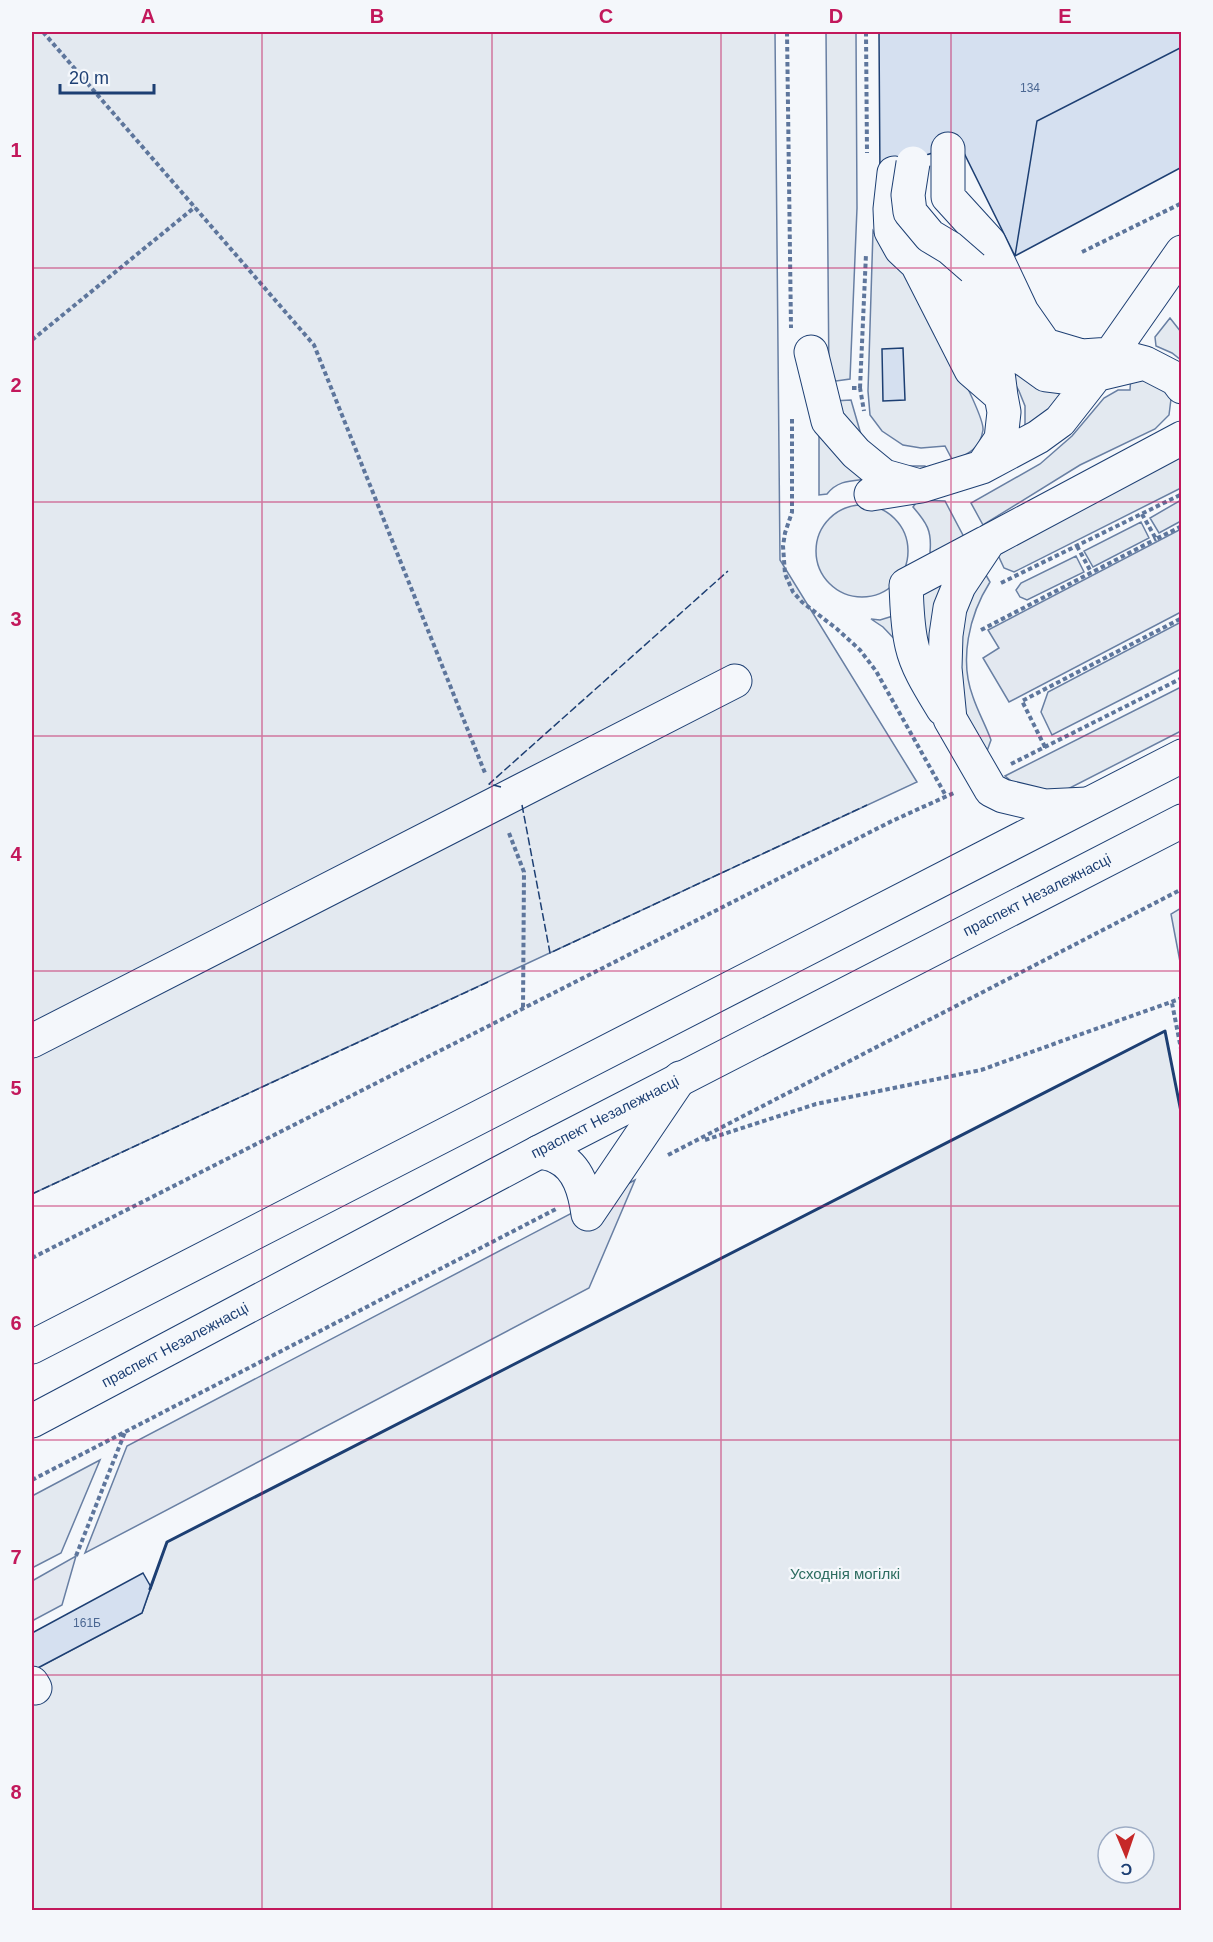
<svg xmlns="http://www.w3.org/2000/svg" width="1213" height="1942" viewBox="0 0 1213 1942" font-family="Helvetica,sans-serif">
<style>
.green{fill:#e3e9f0;stroke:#687fa3;stroke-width:1.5;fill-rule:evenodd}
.parking{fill:#e3e8f0;stroke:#687fa3;stroke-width:1.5}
.building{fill:#d5e0f0;stroke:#1d3f73;stroke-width:1.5}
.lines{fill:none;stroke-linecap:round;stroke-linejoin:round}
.minor-casing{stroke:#1d3f73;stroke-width:35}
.major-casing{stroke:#1d3f73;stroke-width:35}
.path{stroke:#5e769c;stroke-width:4;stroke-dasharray:4.5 3;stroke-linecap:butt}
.minor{stroke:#f4f7fb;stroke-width:33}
.major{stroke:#f4f7fb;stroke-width:33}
.minor-bridge-casing{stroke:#1d3f73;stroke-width:35;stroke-linecap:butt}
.minor-bridge{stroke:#f4f7fb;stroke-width:33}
.fence{stroke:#1d3f73;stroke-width:1.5;stroke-dasharray:8 3;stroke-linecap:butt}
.wall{stroke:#1d3f73;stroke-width:3}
.grid{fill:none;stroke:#c2185b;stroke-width:1.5;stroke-opacity:0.55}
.labels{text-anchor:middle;stroke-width:4.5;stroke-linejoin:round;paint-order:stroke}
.number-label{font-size:12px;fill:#4b6792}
.street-label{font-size:15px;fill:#1d3f73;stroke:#f4f7fb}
.park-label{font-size:15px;fill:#2c6c60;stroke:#f4f7fb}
.neatline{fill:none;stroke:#c2185b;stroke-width:2}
.grid-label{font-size:20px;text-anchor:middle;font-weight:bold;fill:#c2185b}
</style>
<rect width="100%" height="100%" fill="#f4f7fb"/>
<path class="green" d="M32,32H775L780,560L917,782L32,1194Z
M826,32H856L857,208L850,379L829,382Z
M873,231C882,246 893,257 903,271C917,290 985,413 983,430C980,449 968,454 953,461L945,446L921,448L903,445L882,431L870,415L868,391Z
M1170,318L1181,332V360L1172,353L1156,346L1155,337Z
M1005,366L1069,395L1025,432V406L1019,391Z
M1131,376L1163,388L1171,399L1169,415L1155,429L1080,465L983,525L971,503L1040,464L1072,436L1104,398L1118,390H1130Z
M851,400L862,438L878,454L901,466H925L926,470C878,469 852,443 833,401Z
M819,434L868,479C851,481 838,480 827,494L819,495Z
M1181,451V488L1014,572L1004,568L998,555Z
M918,500L945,501L965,539L938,557L930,552C932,531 927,523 913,507Z
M1181,500V521L1159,533L1150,518Z
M816 551a46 46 0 1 1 92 0a46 46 0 1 1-92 0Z
M1141,522L1149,538L1093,567L1084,551Z
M1076,556L1084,572L1027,600L1020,597L1016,590L1021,583Z
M983,570L990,582C969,615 959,660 973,697C978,712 986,726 991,740L987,751L969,721L959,696L957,631Z
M946,575L933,667L919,618L923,595Z
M893,616L902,647L883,627L871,619L880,620Z
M1181,622V669L1052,735L1041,712L1048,692Z
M1181,687V731L1064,791L1041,793L1015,784L1005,776Z
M1181,908V967L1171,914Z
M1165,1031L1182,1117L1181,1910H32V1671L142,1613L167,1542ZM1108,1837H1144V1873H1108Z
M100,1460L61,1553L32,1568V1496Z"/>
<path class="parking" d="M1181,529V612L1009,702L983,658L999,648L988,630Z
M635,1180L589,1288L85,1553L127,1446Z
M76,1556L62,1605L32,1621V1581Z"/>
<path class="building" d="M879,32H1182V167L1015,256L960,145L926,155L880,180Z
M1182,47V167L1015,256L1037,121Z
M903,348L905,400L883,401L882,349Z
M143,1573L151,1587L142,1613L32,1671V1633Z"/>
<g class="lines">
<g class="minor-casing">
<path id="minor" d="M948,149V197L989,242L1022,312L1045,345L1082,356L1111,354L1145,363
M894,173L890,209L891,231L901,249L917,264L971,370L1001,396L1004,412L1001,439L982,467
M919,227L941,260L972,320L996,357L1001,396
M973,268L1025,360L1046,375L1078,379L1145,363L1176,379L1182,387
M811,352L828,421L856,453L884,476L916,485
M871,494L921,486L982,467L1038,437L1060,421L1096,375L1182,252
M943,709C931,689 917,668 912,646C907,626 907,605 906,585L985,543
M1087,804L1045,806L1003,796L991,790L950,719L945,668L946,635L950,608L959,586L989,541L1182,438
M32,1041L735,681
M539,1152C545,1153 552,1154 557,1157C579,1167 585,1193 588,1214
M588,1214L680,1078
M32,1683L35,1688"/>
</g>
<g class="major-casing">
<path id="major" d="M32,1347L1182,756
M32,1421L539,1152L1182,821"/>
</g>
<path class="path" d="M43,32L314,345L485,773
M787,32L791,328
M866,32L867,153
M1082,252L1182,203
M32,340L195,207
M852,388H860L864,411
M860,388L866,254
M792,419V512L785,533L783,546L785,574L793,592L802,602L837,629L860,650L876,671L946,796
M1142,514L1156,539L1182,526
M1077,546L1091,572
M1001,583L1182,494
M981,630L1156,539
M1045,747L1022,701L1182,618
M1011,764L1182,678
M509,833L524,872L523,1010
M1172,1003L1182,1054
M705,1140L816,1104L981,1070L1182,998
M668,1155L1182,889
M32,1258L892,821L956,792
M32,1480L556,1209
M76,1556L125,1432"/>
<use href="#minor" class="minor"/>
<use href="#major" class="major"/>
<g class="minor-bridge-casing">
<path id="minor-bridge" d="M913,163L908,195L910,212L930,236L950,248L973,268"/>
</g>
<use href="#minor-bridge" class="minor-bridge"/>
<path class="fence" d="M501,787L489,784L728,571
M522,805L550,953L867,805
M32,1194L488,982"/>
<path class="wall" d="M150,1589L167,1542L1165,1031L1182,1117"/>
</g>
<path class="grid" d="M262,32V1910M492,32V1910M721,32V1910M951,32V1910M32,268H1182M32,502H1182M32,736H1182M32,971H1182M32,1206H1182M32,1440H1182M32,1675H1182"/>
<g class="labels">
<g class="number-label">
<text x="1030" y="92">134</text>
<text x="87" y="1627">161Б</text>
</g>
<g class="street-label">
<text transform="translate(1037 895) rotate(-27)" y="5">праспект Незалежнасці</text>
<text transform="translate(605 1117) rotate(-27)" y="5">праспект Незалежнасці</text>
<text transform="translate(175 1345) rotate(-28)" y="5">праспект Незалежнасці</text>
</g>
<g class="park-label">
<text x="845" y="1579">Усходнія могілкі</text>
</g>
</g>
<rect width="1213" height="1942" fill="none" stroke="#f4f7fb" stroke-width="66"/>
<g transform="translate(1126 1855) rotate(178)"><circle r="28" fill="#f4f7fb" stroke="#9eadc5" stroke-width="1.5"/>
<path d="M0-4.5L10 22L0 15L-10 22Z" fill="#c62828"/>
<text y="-9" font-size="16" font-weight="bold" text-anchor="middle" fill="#1d3f73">С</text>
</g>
<path d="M60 84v9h94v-9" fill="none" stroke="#1d3f73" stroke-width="3"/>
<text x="69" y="84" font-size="18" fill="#1d3f73" stroke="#f4f7fb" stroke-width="4.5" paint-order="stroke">20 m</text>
<rect x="33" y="33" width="1147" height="1876" class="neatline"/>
<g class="grid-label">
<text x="148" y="23">A</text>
<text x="377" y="23">B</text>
<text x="606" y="23">C</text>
<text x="836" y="23">D</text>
<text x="1065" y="23">E</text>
<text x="16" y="157">1</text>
<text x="16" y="392">2</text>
<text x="16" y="626">3</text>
<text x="16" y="861">4</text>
<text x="16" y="1095">5</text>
<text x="16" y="1330">6</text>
<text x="16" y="1564">7</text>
<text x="16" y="1799">8</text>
</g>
</svg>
